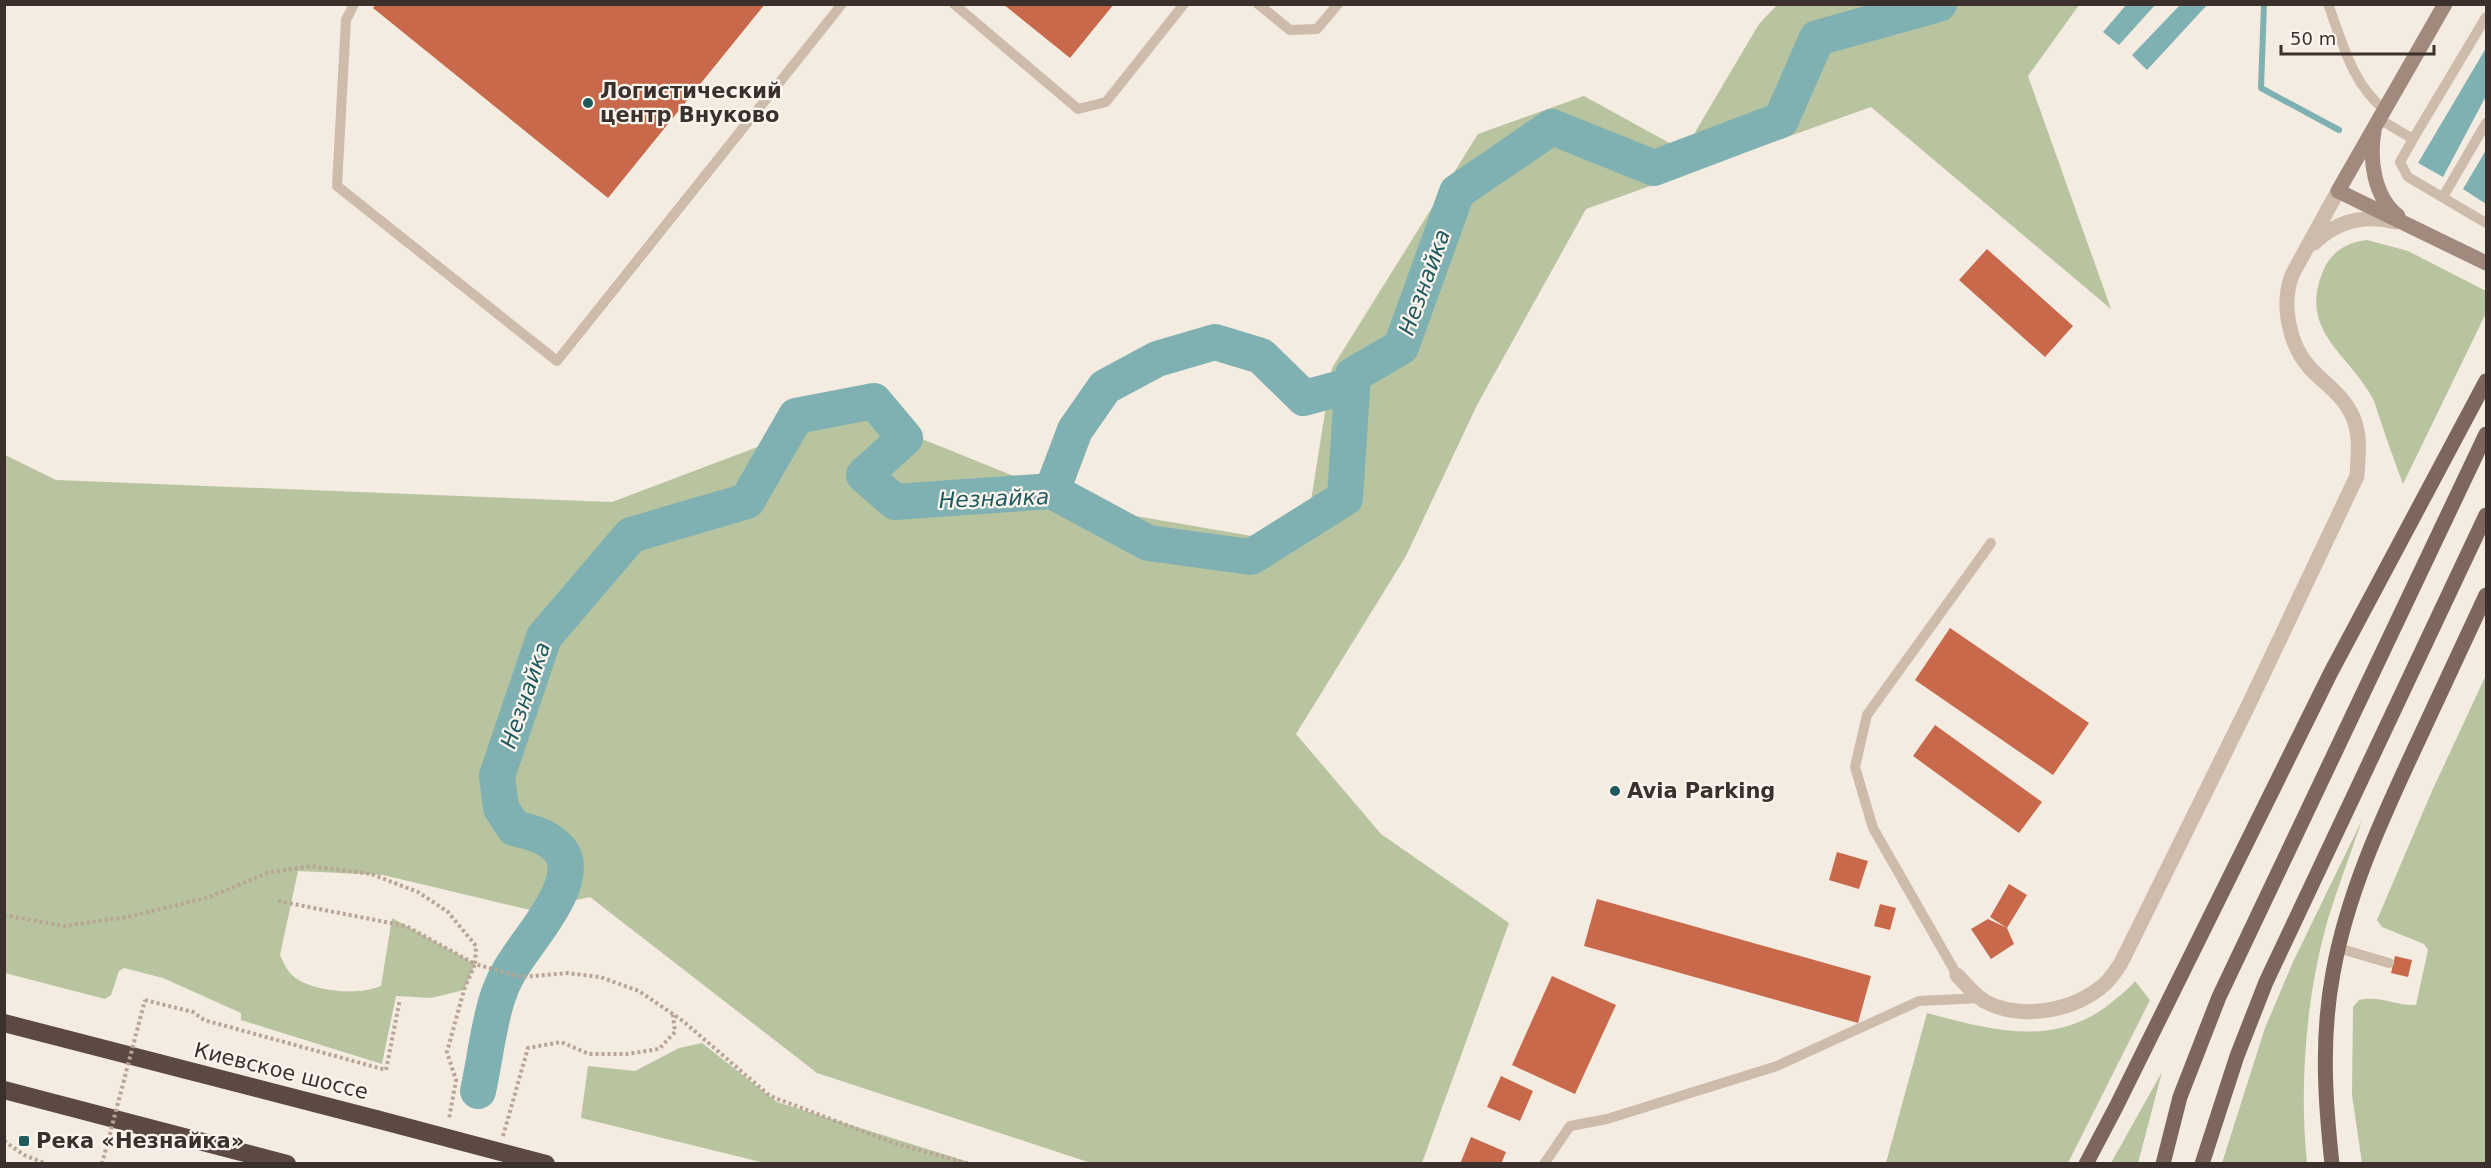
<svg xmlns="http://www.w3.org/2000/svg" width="2491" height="1168" viewBox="0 0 2491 1168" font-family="'DejaVu Sans',sans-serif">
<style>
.green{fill:#b8c4a0}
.water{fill:#7fb0b2}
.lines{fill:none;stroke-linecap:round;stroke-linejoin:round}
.stream{stroke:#7fb0b2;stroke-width:6}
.river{stroke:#7fb0b2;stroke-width:36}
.building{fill:#c8694b}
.path{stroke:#b9a596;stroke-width:4;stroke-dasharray:3 3;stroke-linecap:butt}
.lane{stroke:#cdbbac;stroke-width:10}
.street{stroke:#cdbbac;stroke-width:15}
.secondary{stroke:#a18a7d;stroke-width:15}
.primary{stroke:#7d675c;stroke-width:15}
.highway{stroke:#5c4a42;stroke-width:18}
.path-bridge{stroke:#b9a596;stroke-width:4;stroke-dasharray:3 3;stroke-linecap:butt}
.highway-bridge{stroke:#5c4a42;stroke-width:18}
.poi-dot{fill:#1f5a5e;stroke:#fbf5ee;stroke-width:2}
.labels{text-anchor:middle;stroke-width:4.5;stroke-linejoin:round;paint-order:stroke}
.poi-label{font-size:21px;font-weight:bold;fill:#3b302b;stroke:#fbf5ee;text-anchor:start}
.street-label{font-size:21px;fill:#3b302b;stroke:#fbf5ee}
.water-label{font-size:22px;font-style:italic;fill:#1f5a5e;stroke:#fbf5ee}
</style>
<rect width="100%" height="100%" fill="#f4ebe1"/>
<path class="green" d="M1777,5H2079L2028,76L2111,309L1871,107L1586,209L1477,405L1406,556L1296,734L1381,834L1509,923L1422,1163H1091L817,1073L590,897L530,910L383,875L298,871L280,955C283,961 287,971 292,975C310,992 359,996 381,986L392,918L475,964L464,990L431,998L396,996L382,1064L241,1020V1013L163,978L124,968L119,971L111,995L105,999L5,973V455L56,480L612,502L853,411L1095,509L1304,545L1332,368L1478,134L1584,96L1684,151L1759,24Z
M2367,240L2408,251L2486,291V313L2403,484C2395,462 2387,441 2380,419C2377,412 2376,404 2372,397C2347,352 2297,330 2324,269C2332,251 2348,242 2367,240Z
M2486,675V1163H2362L2352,1095L2353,1007L2359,1000C2380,995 2396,1006 2416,1005L2428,950L2424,944L2382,927L2377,920L2432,791Z
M2362,820C2351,853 2338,886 2328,919C2306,996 2299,1084 2307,1163H2222L2265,1028L2293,962Z
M2135,981L2150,1000L2068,1163H1886L1927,1013C1991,1030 2055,1049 2112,1002C2120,995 2129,989 2135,981Z
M702,1043L777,1102L972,1163H765L581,1118L588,1066L635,1071L679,1048Z
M2162,1072L2138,1163H2111Z"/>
<path class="water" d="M2127,4L2155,5L2119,45L2103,32Z
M2180,5H2207L2147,70L2132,55Z
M2486,48V96L2443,177L2418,163Z
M2486,150V204L2463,189Z"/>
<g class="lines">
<path class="stream" d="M2264,4L2261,88L2339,130"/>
<path class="river" d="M1052,491L1075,430L1105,387L1157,359L1215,342L1261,356L1304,398L1352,385
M478,1091C485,1060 488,1026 498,996C502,984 510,969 517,959C532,935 588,874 556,846C544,835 530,832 514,828L501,808L497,776L544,637L631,535L747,501L796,416L874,401L905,438L864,475L895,502L1052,491L1148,543L1251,557L1345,498L1353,375L1401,347L1457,192L1552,127L1654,168L1781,120L1817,38L1939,4"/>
</g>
<path class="building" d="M376,4H765L608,198L373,8Z
M1003,4H1114L1070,58Z
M1987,249L2073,326L2045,357L1959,280Z
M1950,628L2089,723L2053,775L1915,680Z
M1935,725L2042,802L2019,833L1913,756Z
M1837,852L1868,861L1859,889L1829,880Z
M2009,884L2027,895L2007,928L1990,917Z
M1597,899L1871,976L1858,1023L1584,946Z
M1880,904L1896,908L1890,930L1874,926Z
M1988,919L2007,928L2014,944L1991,959L1971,929Z
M2395,956L2412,960L2408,977L2391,973Z
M1552,976L1616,1005L1575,1094L1512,1065Z
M1501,1076L1533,1091L1520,1121L1487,1107Z
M1471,1137L1506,1152L1501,1164H1460Z"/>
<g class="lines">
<path class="path" d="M278,901L406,926L475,964L464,990L447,1052L456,1080L449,1119
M4,915L64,926L127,917L210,897L267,873L311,866L371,874L418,892L448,912L476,946L475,964L521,977L567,973L600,977L639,991L683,1021L770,1096L894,1143L969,1164
M145,1000L193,1012L204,1020L386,1070L400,999
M503,1136L528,1048L561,1042L589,1054H627L659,1049L675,1032L673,1015
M4,1141L24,1155L47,1164"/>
<path class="lane" d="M354,4L346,20L337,186L557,361L842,4
M954,4L1078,109L1106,102L1184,4
M1258,4L1290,30L1317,29L1338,4
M2328,4C2342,41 2352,84 2384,109
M2379,119L2413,139L2486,17
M2413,139L2400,162L2408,177L2486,223
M2443,197L2486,123
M2338,948L2389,963
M1957,975L1873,828L1855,767L1867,715L1991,543
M1544,1164L1570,1126L1607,1119L1777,1066L1919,1001L1981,998"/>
<path class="street" d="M2314,243C2337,221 2365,214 2396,222
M1957,975C1965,984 1974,994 1984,1001C2019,1020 2069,1012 2100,988C2109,982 2115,972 2121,963L2249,704L2357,476C2358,456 2361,436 2353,417C2344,396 2325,384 2310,368C2289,345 2280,303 2293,273L2338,191"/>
<path class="secondary" d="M2445,4L2338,191L2486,263
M2374,131C2369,160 2374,197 2398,216"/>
<path class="primary" d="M2086,1164L2116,1107L2331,672L2486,381
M2163,1164L2180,1097L2219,997L2486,434
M2202,1164L2237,1056L2266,982L2486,515
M2332,1164C2325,1100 2321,1037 2333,973C2347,895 2380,823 2413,752C2438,699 2462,647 2486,595"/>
<path class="highway" d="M4,1023L376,1119
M4,1090L287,1164"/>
<path class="path-bridge" d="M102,1164L145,1000"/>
<path class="highway-bridge" d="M376,1119L546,1164"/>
</g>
<g class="poi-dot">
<circle cx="588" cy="103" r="6"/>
<circle cx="1615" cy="791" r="6"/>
<rect x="18" y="1135" width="12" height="12" rx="3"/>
</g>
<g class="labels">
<g class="poi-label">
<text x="600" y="98">Логистический<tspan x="600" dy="24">центр Внуково</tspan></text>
<text x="1627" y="798">Avia Parking</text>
<text x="36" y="1148">Река «Незнайка»</text>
</g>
<g class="street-label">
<text transform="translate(281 1071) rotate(14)" y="7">Киевское шоссе</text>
</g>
<g class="water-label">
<text transform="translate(1424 282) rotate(-70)" y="8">Незнайка</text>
<text transform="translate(994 498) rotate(-2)" y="8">Незнайка</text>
<text transform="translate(525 695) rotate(-71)" y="8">Незнайка</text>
</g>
</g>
<rect width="2491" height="1168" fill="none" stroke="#3b302b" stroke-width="12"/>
<path d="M2281 45v9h153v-9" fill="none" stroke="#3b302b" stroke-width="3"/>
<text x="2290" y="45" font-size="18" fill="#3b302b" stroke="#fbf5ee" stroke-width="4.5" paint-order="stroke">50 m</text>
</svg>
